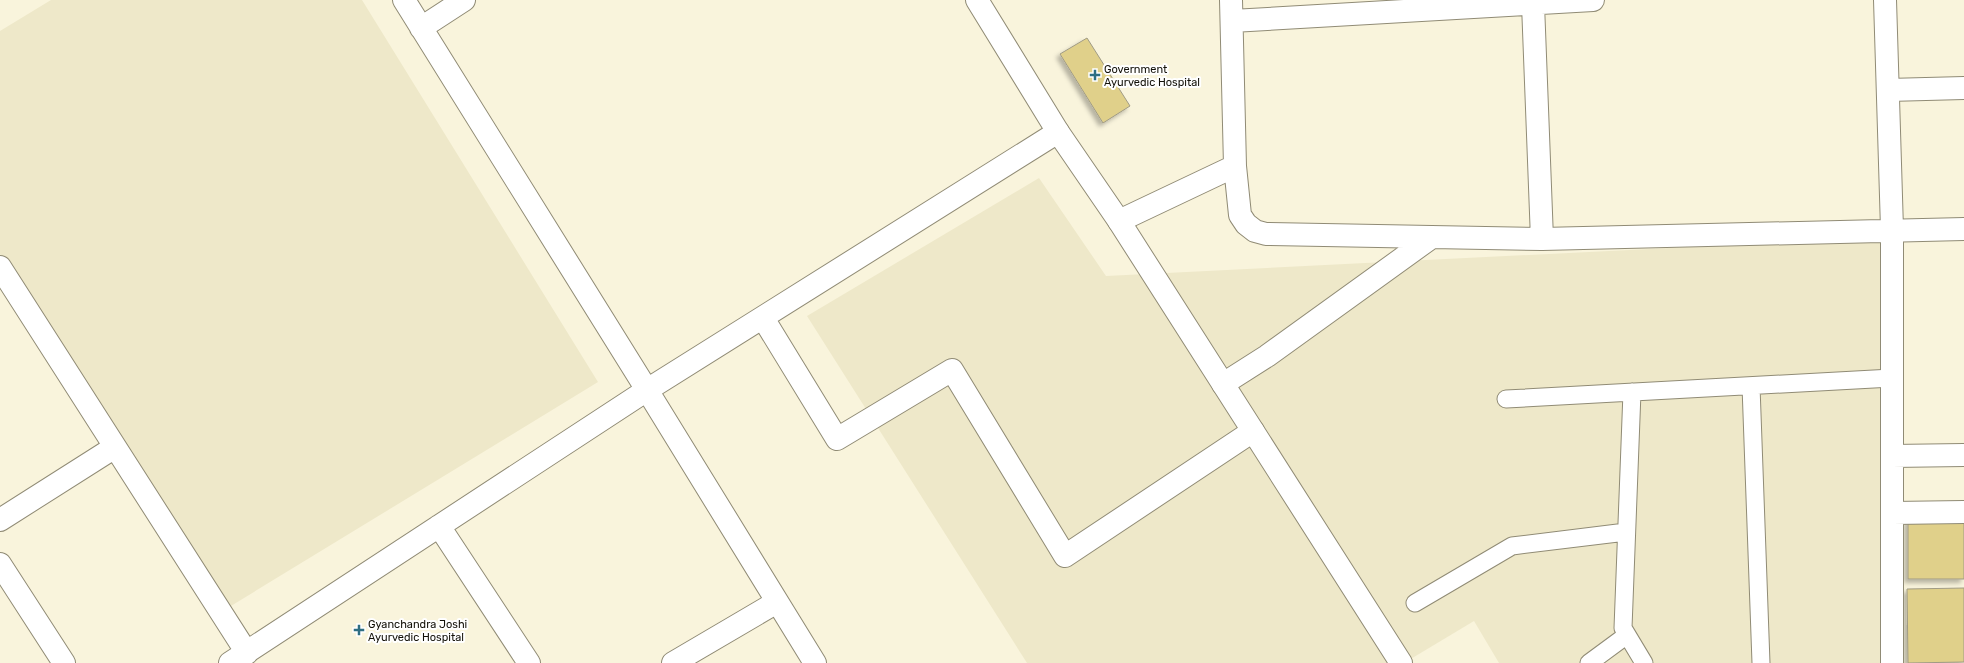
<svg xmlns="http://www.w3.org/2000/svg" width="1964" height="663" viewBox="0 0 1964 663" font-family="Rubik,sans-serif">
<style>
.built{fill:#eee8c9}
.building{fill:#e0d08a;stroke:#a09b85;filter:url(#shadow)}
.lines{fill:none;stroke-linecap:round;stroke-linejoin:round}
.service-casing{stroke:#908b75;stroke-width:19}
.minor-casing{stroke:#908b75;stroke-width:24}
.tertiary-casing{stroke:#908b75;stroke-width:24}
.service{stroke:#fff;stroke-width:17}
.minor{stroke:#fff;stroke-width:22}
.tertiary{stroke:#fff;stroke-width:22}
.poi-dot{fill:#2e6e82;stroke:#fff;stroke-width:1.5}
.labels{text-anchor:middle;stroke-width:4;stroke-linejoin:round;paint-order:stroke}
.poi-label{font-size:11px;fill:#121008;stroke:#fff;text-anchor:start}
</style>
<defs>
<filter id="shadow"><feDropShadow dx="-3.5" dy="3.5" stdDeviation="2" flood-color="#0004"/></filter>
</defs>
<rect width="100%" height="100%" fill="#f9f4dc"/>
<path class="built" d="M51,0H362L598,382L221,612L0,254V31Z
M1039,178L1106,276L1890,237L1887,663H1499L1474,621L1404,663H1027L807,316Z"/>
<path class="building" d="M1087,38L1130,106L1103,123L1060,54Z
M1908,519H1964V579H1908Z
M1964,588V662L1908,663L1907,589Z"/>
<g class="lines">
<g class="service-casing">
<path id="service" d="M1751,386L1761,663
M1632,392L1623,628L1644,663
M1506,399L1892,378
M1415,603L1512,546L1626,532
M1589,663L1627,635"/>
</g>
<g class="minor-casing">
<path id="minor" d="M404,0L647,390L815,663
M1231,0L1235,166L1240,215L1246,224L1255,231L1266,234L1542,239L1964,229
M1885,0L1892,229V663
M1533,4L1542,239
M1232,21L1593,0
M421,28L464,0
M1888,90L1964,88
M1119,221L1235,166
M0,267L247,653
M763,318L837,439L952,370L1065,556L1253,431
M1223,384L1267,356L1432,237
M1892,456L1964,455
M1893,513L1964,512
M0,520L115,447
M439,526L529,663
M0,564L64,663
M230,663L647,390L1058,132
M673,663L777,602"/>
</g>
<g class="tertiary-casing">
<path id="tertiary" d="M977,0L1058,132L1119,221L1401,663"/>
</g>
<use href="#service" class="service"/>
<use href="#minor" class="minor"/>
<use href="#tertiary" class="tertiary"/>
</g>
<g class="poi-dot">
<path d="M1093 69h4v4h4v4h-4v4h-4v-4h-4v-4h4z"/>
<path d="M357 624h4v4h4v4h-4v4h-4v-4h-4v-4h4z"/>
</g>
<g class="labels">
<g class="poi-label">
<text x="1104" y="73">Government<tspan x="1104" dy="13">Ayurvedic Hospital</tspan></text>
<text x="368" y="628">Gyanchandra Joshi<tspan x="368" dy="13">Ayurvedic Hospital</tspan></text>
</g>
</g>
</svg>
